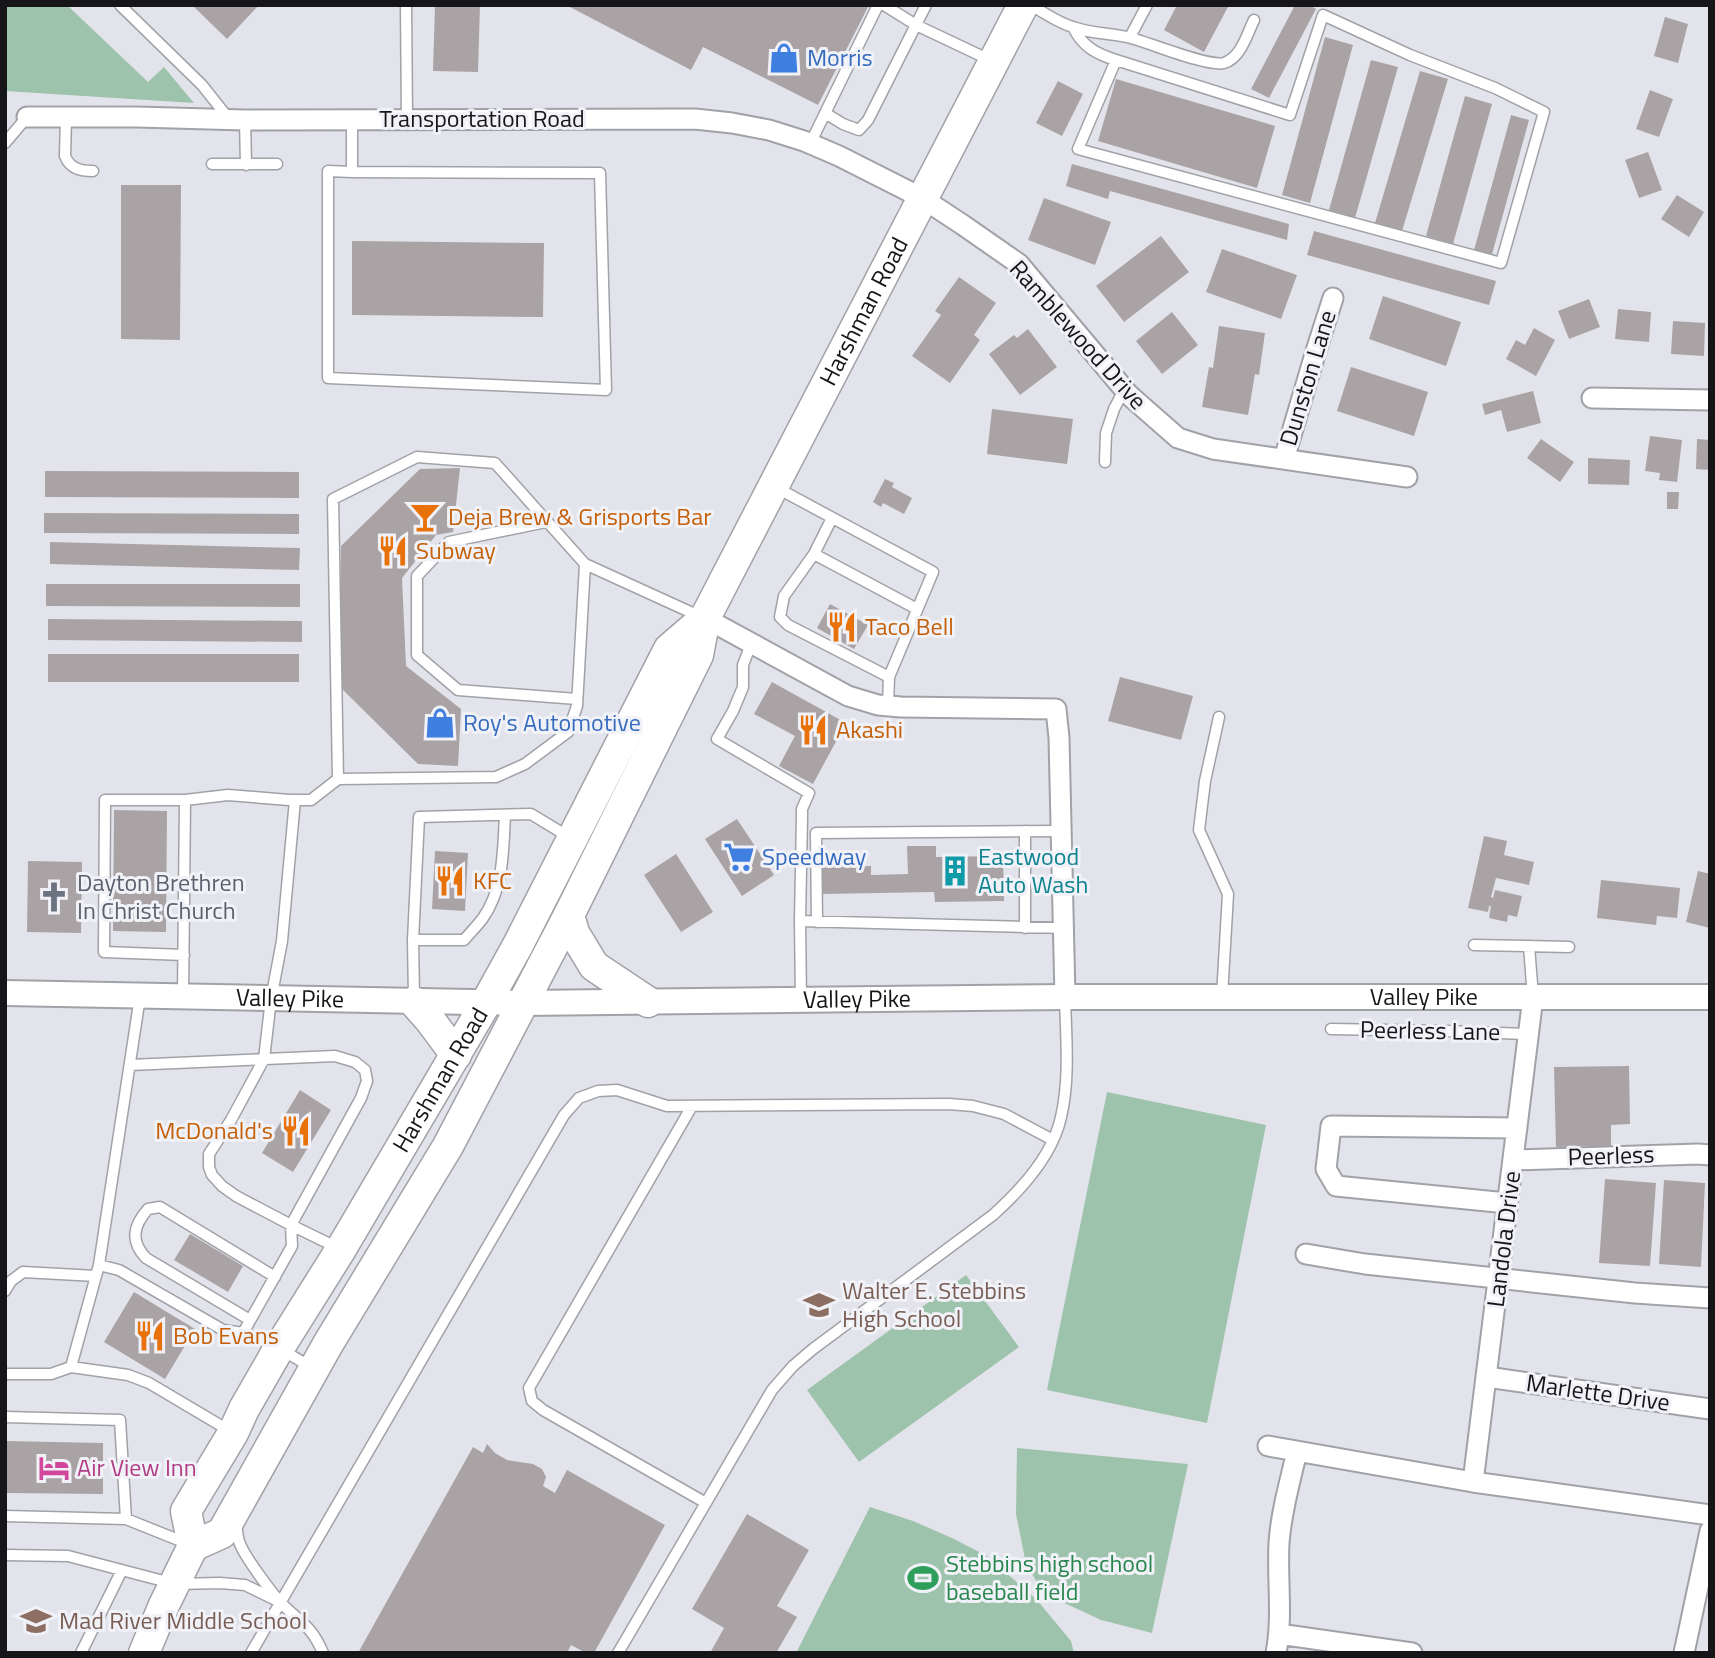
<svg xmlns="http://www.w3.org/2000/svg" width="1715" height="1658" viewBox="0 0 1715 1658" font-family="'Titillium Web',sans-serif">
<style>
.green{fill:#9ec3ac}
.building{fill:#aaa3a5}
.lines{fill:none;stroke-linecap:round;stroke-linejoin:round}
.service-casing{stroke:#a1a2a8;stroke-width:13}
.minor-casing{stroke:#a1a2a8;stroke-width:23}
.tertiary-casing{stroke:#a1a2a8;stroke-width:28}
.primary-casing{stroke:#a1a2a8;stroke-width:33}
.service{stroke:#fff;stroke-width:10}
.minor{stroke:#fff;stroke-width:19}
.tertiary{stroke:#fff;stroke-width:24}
.primary{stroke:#fff;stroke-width:30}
.labels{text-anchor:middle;stroke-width:6;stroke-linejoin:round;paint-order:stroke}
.shop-label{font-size:24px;fill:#366cbe;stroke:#f1f1f8;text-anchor:start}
.street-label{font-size:24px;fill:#161619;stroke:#f1f1f8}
.food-label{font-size:24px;fill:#c56008;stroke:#f1f1f8;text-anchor:start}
.culture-label{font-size:24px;fill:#0d838f;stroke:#f1f1f8;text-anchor:start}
.worship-label{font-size:24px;fill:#5b616d;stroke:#f1f1f8;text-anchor:start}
.education-label{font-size:24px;fill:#785e54;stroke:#f1f1f8;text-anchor:start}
.hotel-label{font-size:24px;fill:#b23c85;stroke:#f1f1f8;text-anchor:start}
.leisure-label{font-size:24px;fill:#27864d;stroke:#f1f1f8;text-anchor:start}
</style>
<rect width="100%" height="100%" fill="#e3e4eb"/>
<path class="green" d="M5,5H67L148,82L164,67L194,103L5,91Z
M1107,1092L1266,1125L1207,1423L1047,1390Z
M966,1275L1019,1347L859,1462L807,1390Z
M1017,1448L1188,1464L1152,1633L1101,1620L1060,1601L1038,1584L1026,1564L1016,1514Z
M870,1507L913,1521L952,1538L987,1556L1037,1600L1071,1641L1074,1653H796Z"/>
<path class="building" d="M192,5H259L227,39Z
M435,5H480L478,72L433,71Z
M566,5H869L818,105L703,47L691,70Z
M1177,5H1229L1204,52L1164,30Z
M1295,5H1309L1316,9L1269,98L1251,89Z
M1665,17L1688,24L1678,63L1654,56Z
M1325,37L1353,45L1310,203L1282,195Z
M1371,60L1398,67L1355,218L1329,210Z
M1420,71L1448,79L1402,231L1375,223Z
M1116,79L1275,126L1257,188L1098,141Z
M1058,81L1083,94L1062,136L1036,123Z
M1650,90L1673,99L1659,137L1636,129Z
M1465,96L1492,104L1453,244L1426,236Z
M1511,115L1529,120L1491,258L1473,254Z
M1648,152L1662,190L1639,198L1625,160Z
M1072,164L1289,224L1287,240L1110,191L1108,199L1066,186Z
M121,185H181L180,340L121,339Z
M1677,195L1704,212L1689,237L1661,219Z
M1044,198L1111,222L1095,265L1028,240Z
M1314,231L1496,281L1489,305L1307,255Z
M1161,236L1189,272L1124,322L1096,286Z
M352,241L544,243L543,317L352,315Z
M1222,249L1297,275L1281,319L1206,292Z
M959,277L996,303L974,335L980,340L950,383L912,356L941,315L935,311Z
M1383,296L1461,322L1446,366L1369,339Z
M1589,299L1600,327L1569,339L1558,311Z
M1618,309L1651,312L1649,342L1615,339Z
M1172,312L1198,345L1162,374L1136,341Z
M1673,321L1705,323L1704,356L1671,354Z
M1219,326L1265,333L1259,375L1255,374L1248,415L1202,407L1209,367L1213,368Z
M1534,328L1555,340L1536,376L1506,359L1516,340L1525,345Z
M1028,329L1057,367L1020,395L989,354L1014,335L1017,338Z
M1351,367L1428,392L1414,436L1337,411Z
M1533,391L1541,423L1507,432L1501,410L1485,415L1482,404Z
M992,409L1073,419L1067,464L987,454Z
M1650,436L1682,440L1677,482L1659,480L1660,473L1645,471Z
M1541,439L1574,462L1560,482L1527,458Z
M1697,439L1710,440V470L1696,469Z
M1588,458L1630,460L1629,485L1588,484Z
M460,468L453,532L436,535L402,578L406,666L461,709L458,766L418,764L341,688V546L420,469Z
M45,471L299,472V498L45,497Z
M885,479L894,483L892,487L912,498L904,514L883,503L881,507L873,502Z
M1667,492H1679L1678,509H1667Z
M44,513L299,514V534L44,533Z
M50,542L300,548L299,570L50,564Z
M46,584H300V607L46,606Z
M830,604L868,625L854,649L817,628Z
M48,619L302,621V642L48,640Z
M48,654H299V682H48Z
M1120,677L1193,696L1181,740L1108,721Z
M772,682L846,723L813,784L779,766L795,736L754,714Z
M114,810L167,811L166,932L113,931Z
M737,819L774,875L742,896L705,839Z
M1484,836L1507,841L1504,855L1534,862L1529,885L1496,878L1491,897L1493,898L1495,890L1522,896L1517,917L1508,915L1507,922L1489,918L1491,906H1489L1488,912L1468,908Z
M907,846H936V857L1003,856L1004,901L935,902L934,892L822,894L821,867L871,866V875L908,874Z
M435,851L468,853L465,911L432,909Z
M676,854L713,912L681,932L644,875Z
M28,861L82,862L81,933L27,932Z
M1698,871L1710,874V928L1686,922Z
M1601,880L1680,888L1677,918L1657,916L1656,925L1597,918Z
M1629,1066L1630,1124L1611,1125V1146L1556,1147L1554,1067Z
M300,1090L331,1110L293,1172L262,1153Z
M1605,1179L1656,1183L1650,1266L1599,1263Z
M1664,1180L1705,1183L1701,1267L1659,1264Z
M190,1234L243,1266L228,1292L174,1260Z
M134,1292L195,1329L165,1379L104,1342Z
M5,1441L103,1443V1494L5,1493Z
M487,1444L495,1453L507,1460L533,1464L542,1469L546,1477L543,1486L555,1493L567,1470L665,1525L594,1653H586L571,1645L567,1653H358L473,1447L483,1453Z
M747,1514L809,1550L777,1606L797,1617L776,1653H710L724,1628L692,1609Z"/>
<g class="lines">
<g class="service-casing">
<path id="service" d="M120,5L202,85L229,119
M406,5L407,119
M884,5L916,25L992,61
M1030,5C1044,12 1058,23 1073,27C1091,34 1112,33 1131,38C1150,43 1208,67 1224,63C1241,58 1247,34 1254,20
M1073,27C1082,46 1096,54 1116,60L1290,115L1323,15L1410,55L1495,88L1544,112L1501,263L1078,149L1116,60
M1130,37L1147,5
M825,113L843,124L859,130L868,120L926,5
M66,117L65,156C70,169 81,171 93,171
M245,120L246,165
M5,143L27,117
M810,144L878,5
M212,164H277
M352,172L600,173L606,390L328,378V171L352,172V119
M1105,462L1106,433L1114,409L1124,390
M777,488L933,572L889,677L888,706
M832,518L814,554L917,609
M546,522L449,542L417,576V655L458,690L577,699
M814,554L784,596L780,617L788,625L889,677
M751,644L743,665V687L733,711L717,739L809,793L802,809V816L800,921L801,1000
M1219,717L1205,781L1199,830L1228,894L1222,996
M338,779L496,777L525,764L568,732L577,706L585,564
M295,800L282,941L271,999L264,1059L231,1120L209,1154V1167L212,1175L222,1186L236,1196L291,1225L338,1248
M505,815C503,850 504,888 483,918C477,926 470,933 464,940H413L419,817L531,814L569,837
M1025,831V928
M800,921L1064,928
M817,922L816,833L1061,831
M413,940L414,998
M1474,945L1569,947
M1529,946L1533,997
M184,955L104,952L105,800H185
M183,996L185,800L228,795L289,800H311L338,779L333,499L417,457L495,463L585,564L699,616
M140,997L99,1265L71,1367L128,1375L149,1383L230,1431
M1331,1029L1446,1031L1529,1034
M692,1106L529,1388L532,1401L543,1410L706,1503
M99,1265L119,1270L223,1330L243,1333L292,1246L291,1225L361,1098L367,1081L365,1070L355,1062L335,1056L130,1065
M5,1291L11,1281L23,1272L96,1276
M250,1320L146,1258C130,1241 133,1226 148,1209L160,1207L275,1277
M243,1333C268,1341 289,1354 311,1367
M5,1374H51L71,1367
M5,1417L120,1420L126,1519
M5,1516L126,1519L186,1543
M236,1522C237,1529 237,1538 240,1544C245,1557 271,1592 281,1603C300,1622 312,1626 323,1653
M5,1555L68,1556L175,1584L220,1583L245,1585L280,1602
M81,1653L122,1570
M251,1653L564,1115L579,1098L598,1091L617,1090L667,1106L949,1104L973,1106L1004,1114L1053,1140
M618,1653L772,1390L793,1366L813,1349L993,1215C1021,1190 1053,1154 1061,1117C1070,1079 1066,1037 1065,997"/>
</g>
<g class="minor-casing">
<path id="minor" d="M27,117H137L245,120L695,119L732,123L769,130L804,141L839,156L922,198L963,225L1019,264L1129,395L1178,438L1213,449L1407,477
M1592,398L1710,400
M1284,459L1316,351L1333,298
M705,618L848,696L878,705L901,707L1056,709L1059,738L1065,997
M1513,1160L1698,1154L1710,1155
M1507,1203L1336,1186L1326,1169L1331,1126L1517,1128
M1306,1254L1365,1264L1635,1293L1710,1298
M1487,1377L1710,1409
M1268,1446L1473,1482L1710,1515
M1473,1482L1533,997
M1279,1634L1412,1653
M1276,1653C1283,1617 1277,1579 1279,1543C1281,1512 1290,1482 1297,1451
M1684,1653L1710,1531"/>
</g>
<g class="tertiary-casing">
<g id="tertiary">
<path id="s1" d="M5,993L523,1003L1065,997H1710"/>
</g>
</g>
<g class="primary-casing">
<g id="primary">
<path d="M569,915L574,933L594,966L648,1002"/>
<path d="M414,1002L430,1020L456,1055"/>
<path id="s2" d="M193,1546L222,1533L328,1344L448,1146L569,915L698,655L705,618L1023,5"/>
<path id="s3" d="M144,1653L164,1605L193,1546L186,1511L233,1433L244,1409L279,1348L341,1249L487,1001L518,945L669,649L705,618"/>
</g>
</g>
<use href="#service" class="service"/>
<use href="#minor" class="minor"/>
<use href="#tertiary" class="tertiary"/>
<use href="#primary" class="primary"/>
</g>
<defs>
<g id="shop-bare" transform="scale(2.415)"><path d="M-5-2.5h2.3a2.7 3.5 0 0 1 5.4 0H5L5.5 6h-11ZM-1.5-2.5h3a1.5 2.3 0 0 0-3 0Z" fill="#3f7fe0" stroke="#f1f1f8" stroke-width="2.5" paint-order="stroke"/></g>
<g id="bar-bare" transform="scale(2.415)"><path d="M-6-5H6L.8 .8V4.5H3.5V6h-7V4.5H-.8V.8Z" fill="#e8710a" stroke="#f1f1f8" stroke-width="2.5" paint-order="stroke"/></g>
<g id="restaurant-bare" transform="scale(2.415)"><path d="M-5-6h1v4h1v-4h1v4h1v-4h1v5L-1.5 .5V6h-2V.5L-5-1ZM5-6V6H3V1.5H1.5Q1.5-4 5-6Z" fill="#e8710a" stroke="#f1f1f8" stroke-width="2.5" paint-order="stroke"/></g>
<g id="supermarket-bare" transform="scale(2.415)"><path d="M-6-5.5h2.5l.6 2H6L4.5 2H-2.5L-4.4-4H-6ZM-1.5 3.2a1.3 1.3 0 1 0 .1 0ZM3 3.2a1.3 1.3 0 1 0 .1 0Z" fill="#3f7fe0" stroke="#f1f1f8" stroke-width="2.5" paint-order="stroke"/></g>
<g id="building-bare" transform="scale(2.415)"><path d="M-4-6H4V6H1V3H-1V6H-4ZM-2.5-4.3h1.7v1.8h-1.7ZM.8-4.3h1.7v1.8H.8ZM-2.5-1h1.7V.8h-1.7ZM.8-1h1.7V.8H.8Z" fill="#0f9aa8" stroke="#f1f1f8" stroke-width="2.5" paint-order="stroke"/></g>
<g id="church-bare" transform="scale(2.415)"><path d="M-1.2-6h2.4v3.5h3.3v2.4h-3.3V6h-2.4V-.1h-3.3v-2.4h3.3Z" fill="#6b7280" stroke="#f1f1f8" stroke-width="2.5" paint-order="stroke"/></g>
<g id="school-bare" transform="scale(2.415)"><path d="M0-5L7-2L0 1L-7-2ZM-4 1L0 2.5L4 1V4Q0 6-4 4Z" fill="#8d6e63" stroke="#f1f1f8" stroke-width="2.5" paint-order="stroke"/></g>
<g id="hotel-bare" transform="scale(2.415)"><path d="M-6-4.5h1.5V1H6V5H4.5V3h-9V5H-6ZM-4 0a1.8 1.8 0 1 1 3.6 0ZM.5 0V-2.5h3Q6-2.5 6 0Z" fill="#d1479c" stroke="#f1f1f8" stroke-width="2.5" paint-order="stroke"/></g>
<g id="stadium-bare" transform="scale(2.415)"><path d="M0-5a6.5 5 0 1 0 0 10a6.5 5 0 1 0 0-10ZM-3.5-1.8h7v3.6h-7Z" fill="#2e9e5b" stroke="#f1f1f8" stroke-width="2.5" paint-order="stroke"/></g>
</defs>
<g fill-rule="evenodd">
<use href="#shop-bare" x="784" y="58"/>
<use href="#bar-bare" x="425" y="517"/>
<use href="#restaurant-bare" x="393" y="551"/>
<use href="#restaurant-bare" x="842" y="627"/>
<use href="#shop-bare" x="440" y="723"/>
<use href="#restaurant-bare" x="813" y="730"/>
<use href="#supermarket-bare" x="739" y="857"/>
<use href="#building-bare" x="955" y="871"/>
<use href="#restaurant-bare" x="450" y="881"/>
<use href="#church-bare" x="54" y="897"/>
<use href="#restaurant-bare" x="296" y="1131"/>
<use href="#school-bare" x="819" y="1305"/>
<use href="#restaurant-bare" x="150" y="1336"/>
<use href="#hotel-bare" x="54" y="1468"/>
<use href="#stadium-bare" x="923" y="1578"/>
<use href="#school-bare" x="36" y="1621"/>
</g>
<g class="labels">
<g class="shop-label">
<text x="807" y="66">Morris</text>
<text x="463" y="731">Roy's Automotive</text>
<text x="762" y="865">Speedway</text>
</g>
<g class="street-label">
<text x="482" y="127">Transportation Road</text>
<text dy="8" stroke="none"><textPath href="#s2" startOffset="1414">Harshman Road</textPath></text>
<text transform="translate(1078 335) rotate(48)" y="8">Ramblewood Drive</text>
<text transform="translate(1308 378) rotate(-73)" y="8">Dunston Lane</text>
<text dy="8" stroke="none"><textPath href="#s1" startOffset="1419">Valley Pike</textPath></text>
<text dy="8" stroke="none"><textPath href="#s1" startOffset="285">Valley Pike</textPath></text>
<text dy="8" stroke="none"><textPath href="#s1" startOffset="852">Valley Pike</textPath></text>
<text transform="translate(1430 1031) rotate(1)" y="8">Peerless Lane</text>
<text dy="8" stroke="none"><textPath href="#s3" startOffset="654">Harshman Road</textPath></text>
<text transform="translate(1611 1156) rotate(-2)" y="8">Peerless</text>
<text transform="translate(1504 1239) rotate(-83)" y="8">Landola Drive</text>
<text transform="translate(1598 1393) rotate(8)" y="8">Marlette Drive</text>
</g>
<g class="food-label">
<text x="448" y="525">Deja Brew &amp; Grisports Bar</text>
<text x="416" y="559">Subway</text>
<text x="865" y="635">Taco Bell</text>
<text x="836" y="738">Akashi</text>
<text x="473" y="889">KFC</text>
<text x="273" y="1139" text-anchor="end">McDonald's</text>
<text x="173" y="1344">Bob Evans</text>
</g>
<g class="culture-label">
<text x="978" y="865">Eastwood<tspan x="978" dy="28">Auto Wash</tspan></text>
</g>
<g class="worship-label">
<text x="77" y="891">Dayton Brethren<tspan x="77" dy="28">In Christ Church</tspan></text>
</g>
<g class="education-label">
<text x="842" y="1299">Walter E. Stebbins<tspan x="842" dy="28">High School</tspan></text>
<text x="59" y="1629">Mad River Middle School</text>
</g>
<g class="hotel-label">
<text x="77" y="1476">Air View Inn</text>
</g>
<g class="leisure-label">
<text x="946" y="1572">Stebbins high school<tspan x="946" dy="28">baseball field</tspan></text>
</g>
</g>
<rect width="1715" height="1658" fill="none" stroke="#161619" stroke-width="14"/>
</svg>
